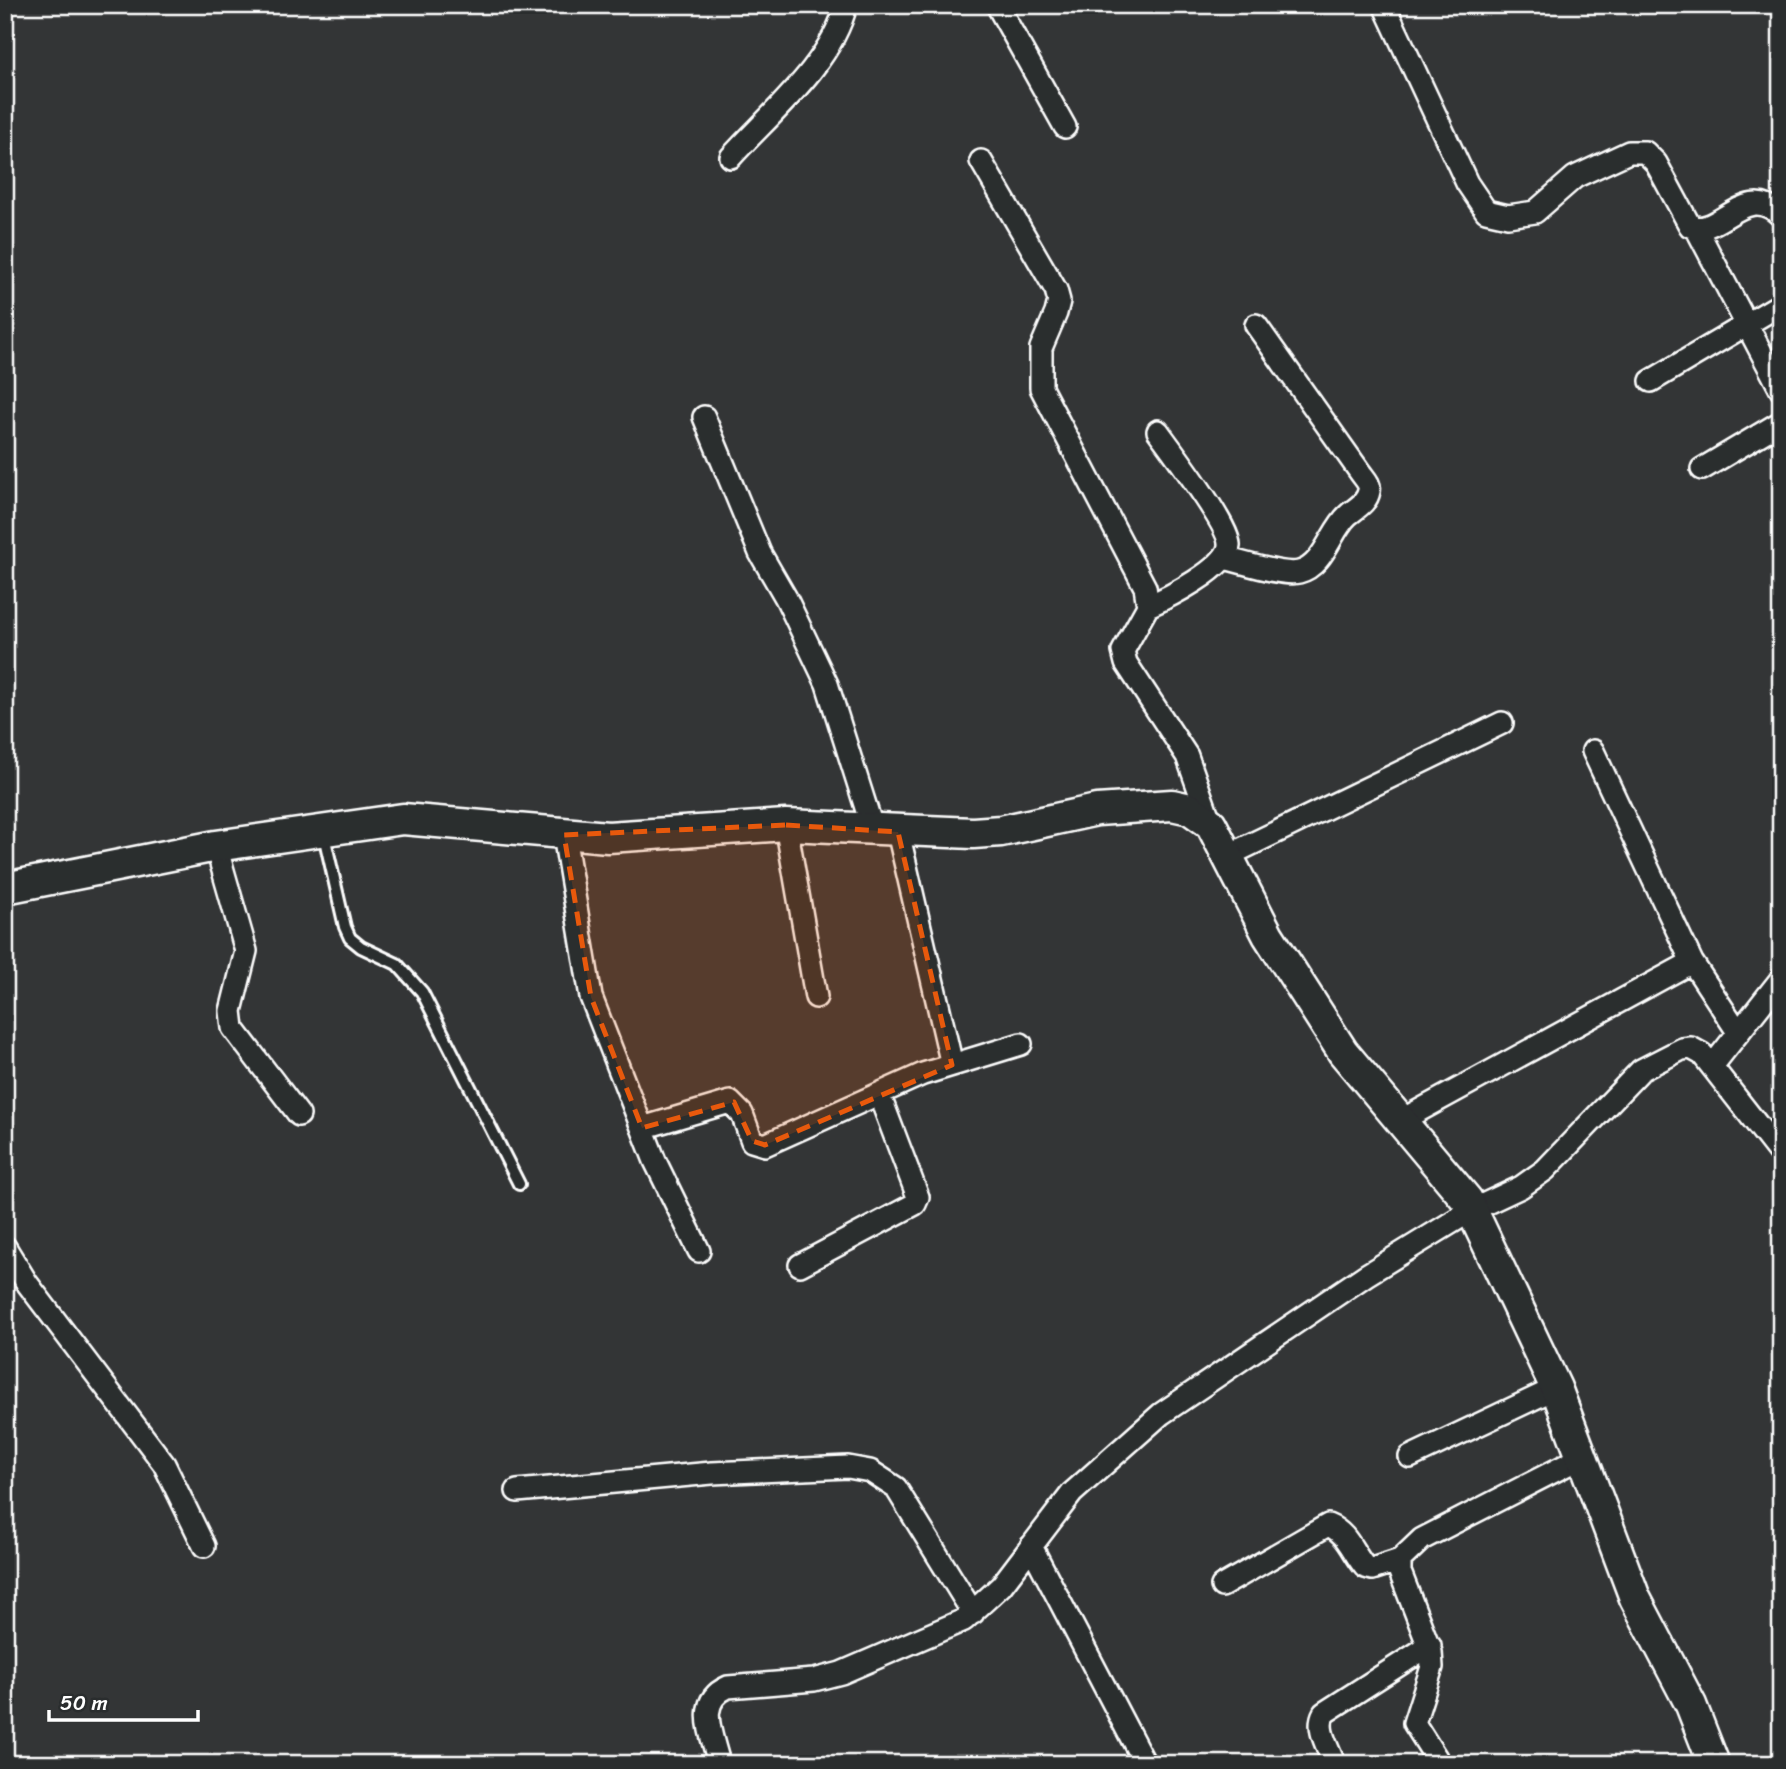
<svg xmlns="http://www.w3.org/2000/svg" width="1786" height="1769" viewBox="0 0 1786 1769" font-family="Sriracha,sans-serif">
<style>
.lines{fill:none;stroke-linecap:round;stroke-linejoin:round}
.lane-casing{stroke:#fff;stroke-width:16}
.street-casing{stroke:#fff;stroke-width:26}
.secondary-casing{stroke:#fff;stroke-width:35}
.lane{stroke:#2a2d2e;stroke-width:10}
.street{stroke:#2a2d2e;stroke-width:21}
.secondary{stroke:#2a2d2e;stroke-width:30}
.marked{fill:#e8590c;fill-opacity:0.2;stroke:#e8590c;stroke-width:5;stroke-dasharray:14 9;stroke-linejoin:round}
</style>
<rect width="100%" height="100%" fill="#333536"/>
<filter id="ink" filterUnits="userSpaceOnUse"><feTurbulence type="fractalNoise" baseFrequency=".0143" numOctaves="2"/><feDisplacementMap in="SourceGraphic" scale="14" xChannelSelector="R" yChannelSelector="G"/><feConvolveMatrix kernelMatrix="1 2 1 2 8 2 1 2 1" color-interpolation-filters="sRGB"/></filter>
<g filter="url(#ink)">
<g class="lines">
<g class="lane-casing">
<path id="lane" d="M323,831L345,927L350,938L361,947L397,964L422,992L519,1184"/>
</g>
<g class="street-casing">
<path id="street" d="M997,5L1065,127
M1384,5L1467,183L1486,211L1508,216L1535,212L1575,177L1629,152H1645L1656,163L1690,226C1719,238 1746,180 1781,216
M731,157C770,114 832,63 846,5
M981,161L1056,290L1059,301L1056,313L1041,348V388L1145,587L1148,606L1123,651L1126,663L1187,756L1211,824
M1696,228L1781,390
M1651,381L1781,304
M704,417L760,553L786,598L827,684L873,830
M1702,469L1781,422
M1224,558C1242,562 1283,576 1299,572C1324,566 1331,530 1348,515C1356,508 1367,503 1369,491C1371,484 1364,478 1360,472L1256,325
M1148,606C1167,598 1227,568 1229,546C1231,528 1171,449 1158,431
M786,825L816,997
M898,832L952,1065
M564,835L591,997L655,1161L699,1251
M216,846L246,951L231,1011L233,1028L299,1115
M1229,855L1502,723
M1692,962L1738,1032
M1713,1065L1781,979
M1400,1121L1692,962L1593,751
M642,1128L730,1102L742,1114L752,1141L765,1145L923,1074L1021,1044
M5,1247L27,1283L164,1464L204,1546
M800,1265L915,1204L918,1197L879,1094
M1410,1457L1556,1388
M517,1491L712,1473L848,1467L870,1471L896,1488L973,1613
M1031,1546L1145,1764
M1222,1586L1328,1525C1348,1533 1352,1552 1365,1567L1372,1569L1400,1560
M719,1764C713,1736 694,1702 728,1687L814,1680L841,1673L964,1620L1001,1586L1072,1493L1161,1414L1366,1275L1472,1210L1521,1187L1545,1170L1641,1070L1682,1049L1691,1048L1702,1054L1781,1155
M1334,1764C1329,1748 1315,1729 1324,1713L1430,1645
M1440,1764L1414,1723L1432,1667L1431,1652L1400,1572V1560L1422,1539L1582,1457"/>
</g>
<g class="secondary-casing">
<path id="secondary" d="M5,888L216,846L403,819L608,837L786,825L973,833L1001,831L1097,810L1172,805L1190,809L1211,824L1268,935L1343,1052L1467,1200L1556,1388L1635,1598L1691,1705L1714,1764"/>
</g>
<use href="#lane" class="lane"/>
<use href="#street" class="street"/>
<use href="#secondary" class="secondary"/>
</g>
</g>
<path class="marked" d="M786,825L898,832L952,1065L765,1145L752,1141L734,1102L642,1128L591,997L564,835Z"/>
<rect width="1786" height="1769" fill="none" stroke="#2a2d2e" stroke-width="28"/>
<rect x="14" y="14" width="1758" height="1741" fill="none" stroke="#fff" stroke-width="2.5" filter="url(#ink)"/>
<path d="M49 1710v10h149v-10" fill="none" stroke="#ffffff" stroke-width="3.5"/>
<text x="60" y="1710" font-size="21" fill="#ffffff" stroke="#2a2d2e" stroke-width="5" paint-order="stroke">50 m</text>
</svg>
